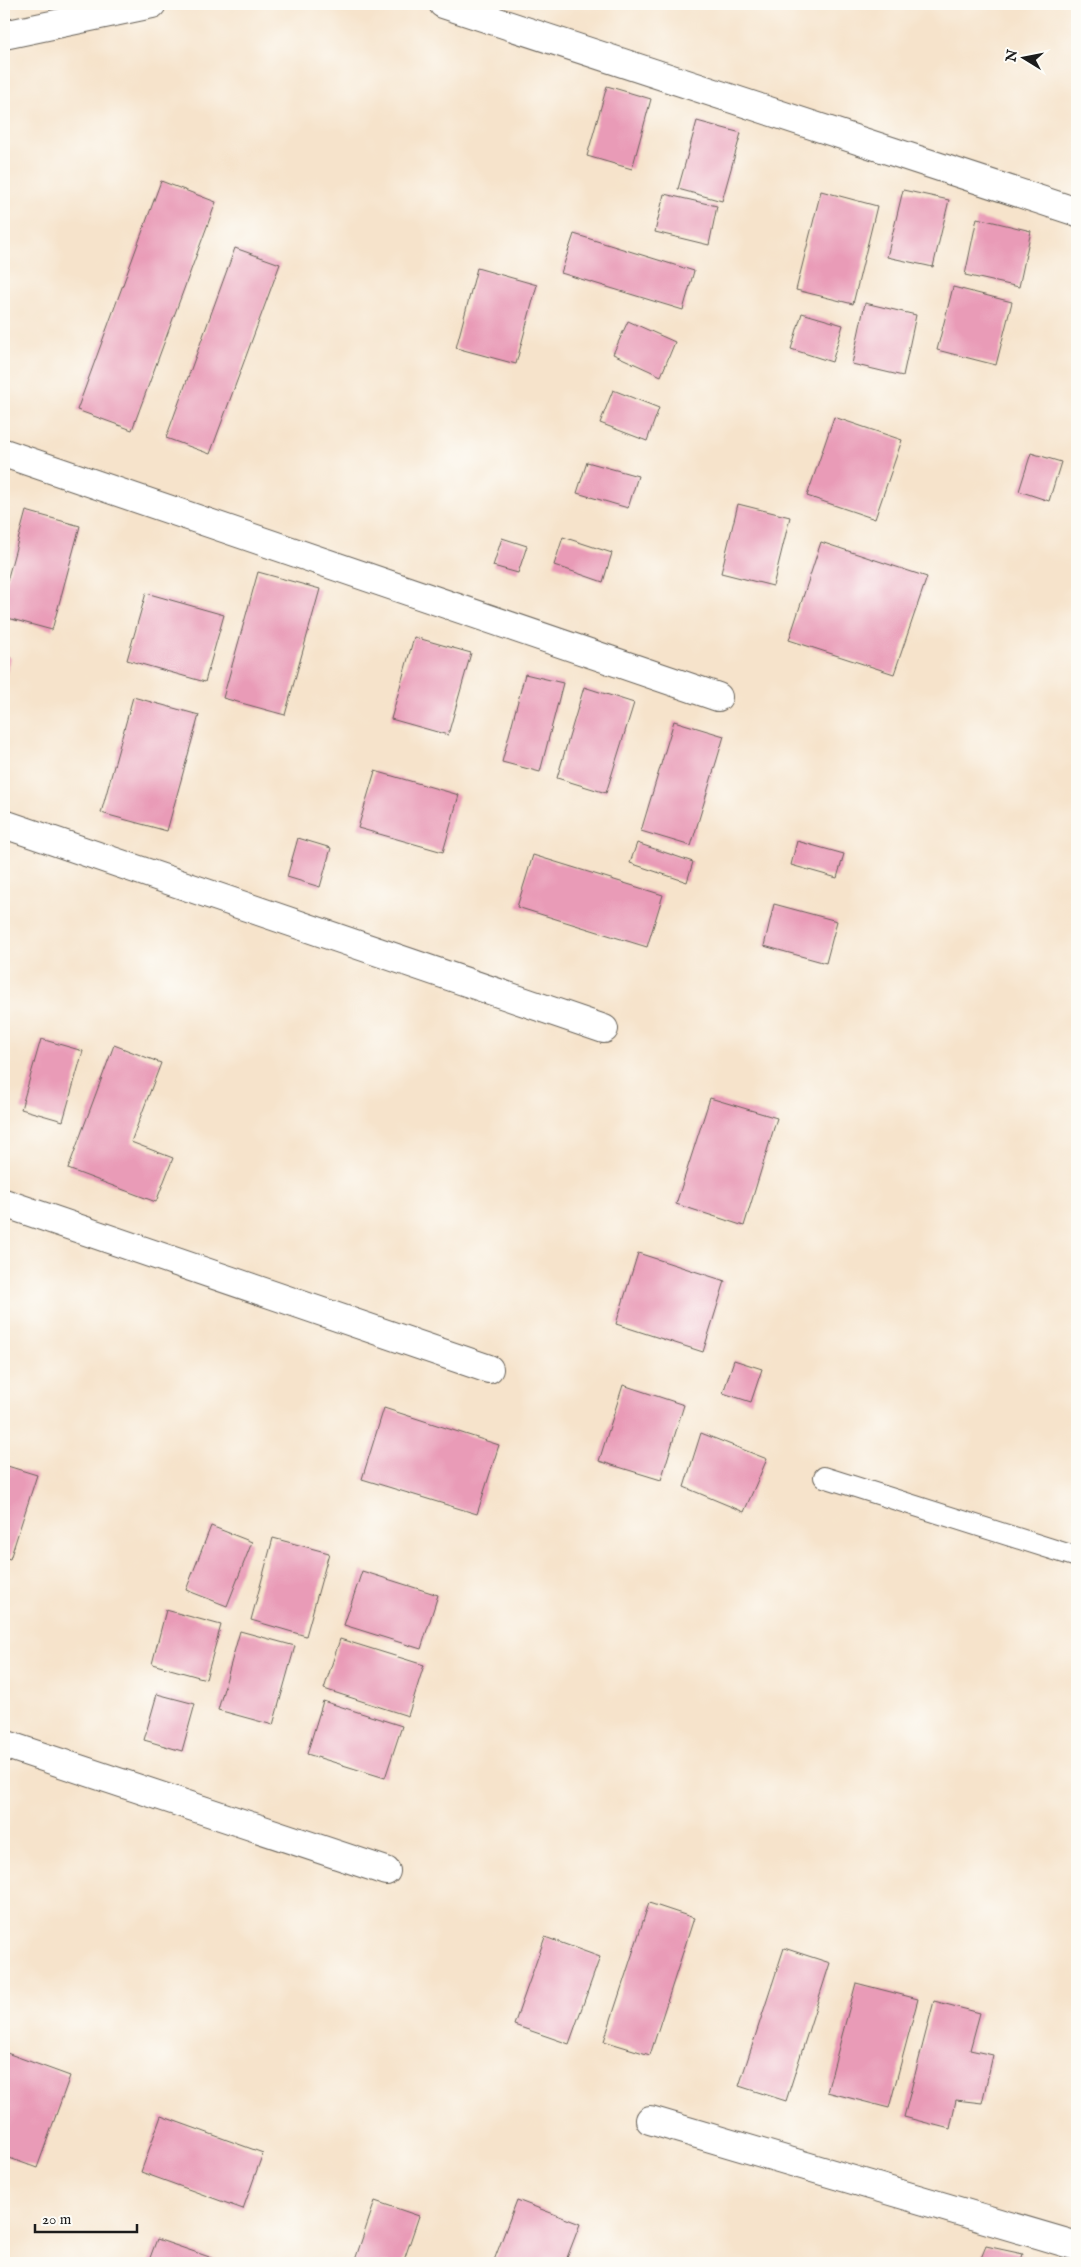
<svg xmlns="http://www.w3.org/2000/svg" width="1081" height="2267" viewBox="0 0 1081 2267" font-family="'IM FELL English',serif">
<style>
.building{fill:#e99bb7}
.lines{fill:none;stroke-linecap:round;stroke-linejoin:round}
.lane-casing{stroke:#686259;stroke-width:22}
.street-casing{stroke:#686259;stroke-width:30}
.lane{stroke:#fff;stroke-width:20}
.street{stroke:#fff;stroke-width:28}
</style>
<rect width="100%" height="100%" fill="#fdfcf7"/>
<filter id="ink" filterUnits="userSpaceOnUse"><feTurbulence type="fractalNoise" baseFrequency=".02" numOctaves="2"/><feDisplacementMap in="SourceGraphic" scale="10" xChannelSelector="R" yChannelSelector="G"/><feConvolveMatrix kernelMatrix="1 2 1 2 8 2 1 2 1" color-interpolation-filters="sRGB"/></filter>
<filter id="wash" filterUnits="userSpaceOnUse"><feTurbulence type="fractalNoise" baseFrequency=".0096" numOctaves="4" result="noise"/><feDisplacementMap in="SourceGraphic" scale="20" xChannelSelector="R" yChannelSelector="G"/><feGaussianBlur stdDeviation="1.12" result="paint"/><feColorMatrix in="noise" values="0 0 0 0 0 0 0 0 0 0 0 0 0 0 0 0 0 1.4 0 .05"/><feComposite in="paint" operator="in"/></filter>
<g filter="url(#wash)">
<rect width="100%" height="100%" fill="#f6e3cb"/>
<g id="blocks">
<path class="building" d="M607,86L651,99L632,169L587,156Z
M697,121L741,133L722,201L678,189Z
M161,181L216,202L132,430L77,410Z
M903,190L949,200L933,267L887,257Z
M821,191L877,206L853,304L796,290Z
M664,194L717,206L709,245L655,232Z
M977,218L1031,231L1019,287L965,275Z
M574,234L694,271L683,310L561,273Z
M235,248L280,264L210,454L166,438Z
M477,268L537,285L516,364L456,348Z
M953,287L1012,302L996,365L937,350Z
M865,303L916,315L903,376L852,364Z
M802,313L843,325L832,362L791,349Z
M628,321L675,342L661,376L613,354Z
M613,390L659,408L647,441L600,423Z
M834,417L902,440L875,519L807,496Z
M1031,453L1061,462L1049,501L1019,491Z
M587,462L638,476L628,508L577,493Z
M738,504L790,517L773,586L721,573Z
M26,511L80,526L52,630L4,617V592Z
M563,537L612,553L603,582L554,565Z
M502,538L527,546L518,573L493,566Z
M821,542L927,577L894,674L789,640Z
M258,572L320,589L285,715L223,698Z
M146,593L224,615L205,682L127,660Z
M414,637L471,653L448,735L391,719Z
M4,656L11,658L4,682Z
M525,674L563,683L540,772L502,762Z
M584,687L634,703L606,793L557,778Z
M133,697L199,715L167,831L101,813Z
M674,721L724,736L691,846L641,831Z
M375,771L459,795L443,852L358,828Z
M298,838L331,848L320,887L287,877Z
M797,841L844,854L837,878L791,865Z
M637,843L693,862L687,882L630,863Z
M533,855L663,895L647,947L517,907Z
M774,904L837,921L826,963L764,946Z
M41,1039L83,1051L63,1121L21,1109Z
M114,1045L161,1063L131,1142L173,1158L156,1202L68,1169Z
M710,1098L777,1118L744,1226L676,1204Z
M638,1253L725,1281L703,1352L616,1324Z
M734,1360L762,1369L751,1402L723,1393Z
M623,1385L684,1405L661,1480L599,1461Z
M384,1408L499,1445L477,1514L362,1479Z
M701,1433L767,1459L744,1512L684,1487Z
M4,1465L37,1475L10,1559L4,1557Z
M211,1526L252,1542L227,1606L186,1590Z
M273,1538L329,1553L306,1636L251,1620Z
M362,1571L438,1595L421,1649L344,1625Z
M166,1610L221,1625L206,1679L152,1664Z
M240,1631L295,1646L273,1725L218,1710Z
M340,1639L424,1665L408,1716L324,1689Z
M157,1694L195,1704L182,1751L144,1740Z
M323,1701L402,1726L385,1778L307,1754Z
M649,1903L694,1918L650,2055L604,2041Z
M545,1937L600,1957L569,2044L514,2025Z
M784,1948L830,1963L786,2101L739,2086Z
M856,1983L918,1999L889,2108L827,2092Z
M934,2001L980,2013L970,2050L993,2055L982,2103L956,2100L950,2129L904,2117Z
M4,2052L70,2076L37,2168L4,2156Z
M161,2116L263,2153L243,2209L141,2172Z
M517,2200L580,2224L565,2263H493Z
M375,2201L419,2216L403,2263H354Z
M157,2239L221,2261L220,2263H148Z
M986,2246L1023,2254L1020,2263H979Z"/>
</g>
</g>
<g filter="url(#ink)">
<use href="#blocks" fill-opacity="0" stroke="#686259" stroke-width="1"/>
<g class="lines">
<g class="lane-casing">
<path id="lane" d="M824,1477L1077,1557"/>
</g>
<g class="street-casing">
<path id="street" d="M443,4L1077,212
M4,35L152,4
M4,453L718,697
M4,824L604,1029
M4,1203L489,1369
M4,1744L386,1871
M650,2120L1077,2246"/>
</g>
<use href="#lane" class="lane"/>
<use href="#street" class="street"/>
</g>
</g>
<rect width="1081" height="2267" fill="none" stroke="#fdfcf7" stroke-width="20"/>
<g transform="translate(1024 58) rotate(280)" stroke="#fdfcf7" stroke-width="4" paint-order="stroke">
<path d="M0-4L9 19L0 12L-9 19Z" fill="#1c1c1c"/>
<text y="-8" font-size="14" font-weight="bold" text-anchor="middle" fill="#1c1c1c">N</text>
</g>
<path d="M35 2224v8h102v-8" fill="none" stroke="#1c1c1c" stroke-width="2.5"/>
<text x="42" y="2224" font-size="15" fill="#1c1c1c" stroke="#fdfcf7" stroke-width="4" paint-order="stroke">20 m</text>
</svg>
